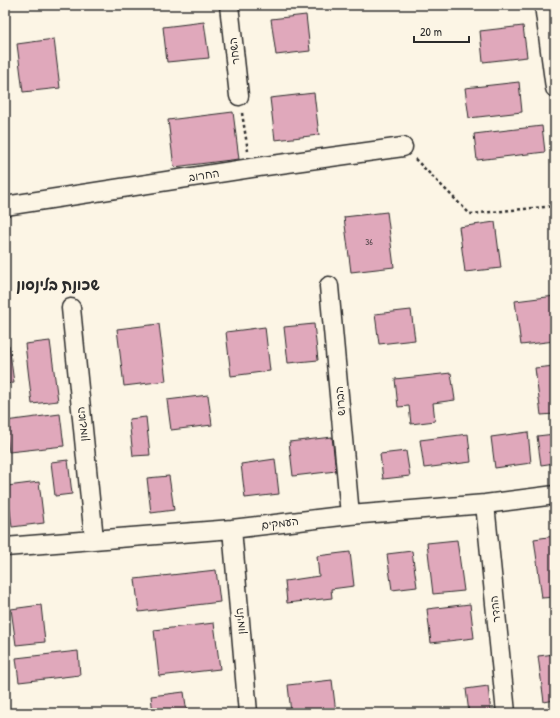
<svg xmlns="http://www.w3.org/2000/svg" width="560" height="718" viewBox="0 0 560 718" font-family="'Patrick Hand','Playpen Sans Hebrew',sans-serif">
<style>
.building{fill:#e0a8bb;stroke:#2b2b2b}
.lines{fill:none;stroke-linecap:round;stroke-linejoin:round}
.street-casing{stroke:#2b2b2b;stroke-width:21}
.path{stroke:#2b2b2b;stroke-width:2.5;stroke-dasharray:3 3;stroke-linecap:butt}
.street{stroke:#fcf5e5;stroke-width:18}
.labels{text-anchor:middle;stroke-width:3;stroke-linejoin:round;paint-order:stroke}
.number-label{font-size:9px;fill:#584a4f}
.street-label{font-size:11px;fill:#2b2b2b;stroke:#fcf5e5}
.district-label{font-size:15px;font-weight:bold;fill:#2b2b2b;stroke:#fcf5e5}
</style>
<rect width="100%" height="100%" fill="#fcf5e5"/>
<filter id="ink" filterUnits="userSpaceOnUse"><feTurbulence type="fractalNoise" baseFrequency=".025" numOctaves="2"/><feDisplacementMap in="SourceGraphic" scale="8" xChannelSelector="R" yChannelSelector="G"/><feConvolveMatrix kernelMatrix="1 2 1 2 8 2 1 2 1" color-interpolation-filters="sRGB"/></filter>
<g filter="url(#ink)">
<path class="building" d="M5,5L7,21H5Z
M306,15L310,51L276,55L271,19Z
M204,22L209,58L167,62L163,27Z
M523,26L527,57L483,62L480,31Z
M54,39L60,88L23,92L17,44Z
M519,82L522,112L469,118L465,88Z
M314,93L319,135L275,140L270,98Z
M233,112L239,159L174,167L168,120Z
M542,126L545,152L477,160L474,134Z
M387,212L394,267L351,272L344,217Z
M495,222L501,268L465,272L459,227Z
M555,296V341L521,345L515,301Z
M411,310L415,340L379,344L375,314Z
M159,324L166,381L124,386L117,329Z
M314,324L318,360L288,363L284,327Z
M265,327L270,371L231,376L226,332Z
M50,341L58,401L32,404L25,344Z
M9,345L14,383L5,384V346Z
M555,366V414L541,415L535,368Z
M451,373L455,400L433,403L435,421L411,424L409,406L398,407L395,379Z
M208,395L212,425L171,430L167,400Z
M60,414L64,446L9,452L5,421Z
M146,417L150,455L133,456L129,419Z
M528,432L531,463L495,468L491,437Z
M468,434L471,462L424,468L420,440Z
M555,434V463L541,465L537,436Z
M332,437L336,471L293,476L289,442Z
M406,451L410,476L383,479L380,454Z
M275,459L279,494L245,498L241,464Z
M68,460L72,494L55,496L51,462Z
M169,476L174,510L151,513L147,478Z
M39,482L44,523L12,527L7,486Z
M555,536V597L542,598L534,539Z
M457,540L464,591L433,594L427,543Z
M412,551L417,587L392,590L387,554Z
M350,552L354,586L331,589L332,598L287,603L285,581L319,576L317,556Z
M216,570L220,602L139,612L135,579Z
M470,604L474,638L431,643L427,609Z
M41,605L45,642L16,645L11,609Z
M214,623L220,669L159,676L154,630Z
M78,651L80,675L19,682L16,658Z
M555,654V700L544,702L538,656Z
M332,680L336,713H291L288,685Z
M488,686L491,713H469L466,689Z
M184,692L187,713H153L151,696Z"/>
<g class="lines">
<g class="street-casing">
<path id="street" d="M229,5L239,96
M544,5L555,88
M5,206L251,168L403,147
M329,286L350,515
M71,308L94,539
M485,504L506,713
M232,529L248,713
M5,547L232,529L350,515L485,504L555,495"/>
</g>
<path class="path" d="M242,113L248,151
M415,159L470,214L555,206"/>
<use href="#street" class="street"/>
</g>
</g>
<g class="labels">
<g class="number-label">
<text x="369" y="245">36</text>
</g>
<g class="street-label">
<text transform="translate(234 51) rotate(-97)" y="4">השחר</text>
<text transform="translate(204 175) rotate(-9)" y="4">החרוב</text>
<text transform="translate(340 401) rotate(-95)" y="4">הברוש</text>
<text transform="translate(82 424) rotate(-96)" y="4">האגמון</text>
<text transform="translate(280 523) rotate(-7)" y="4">העמקים</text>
<text transform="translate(495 609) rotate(-96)" y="4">ההדר</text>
<text transform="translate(240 621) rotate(-95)" y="4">הלימון</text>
</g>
<g class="district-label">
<text x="58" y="290">שכונת בלינסון</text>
</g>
</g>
<rect width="560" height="718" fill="none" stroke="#fcf5e5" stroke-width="20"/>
<rect x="10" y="10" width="540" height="698" fill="none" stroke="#2b2b2b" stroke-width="1.5" filter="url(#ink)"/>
<path d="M414 36v6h55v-6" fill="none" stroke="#2b2b2b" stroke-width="2"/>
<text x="420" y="36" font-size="12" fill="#2b2b2b" stroke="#fcf5e5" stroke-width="3" paint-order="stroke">20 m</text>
</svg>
